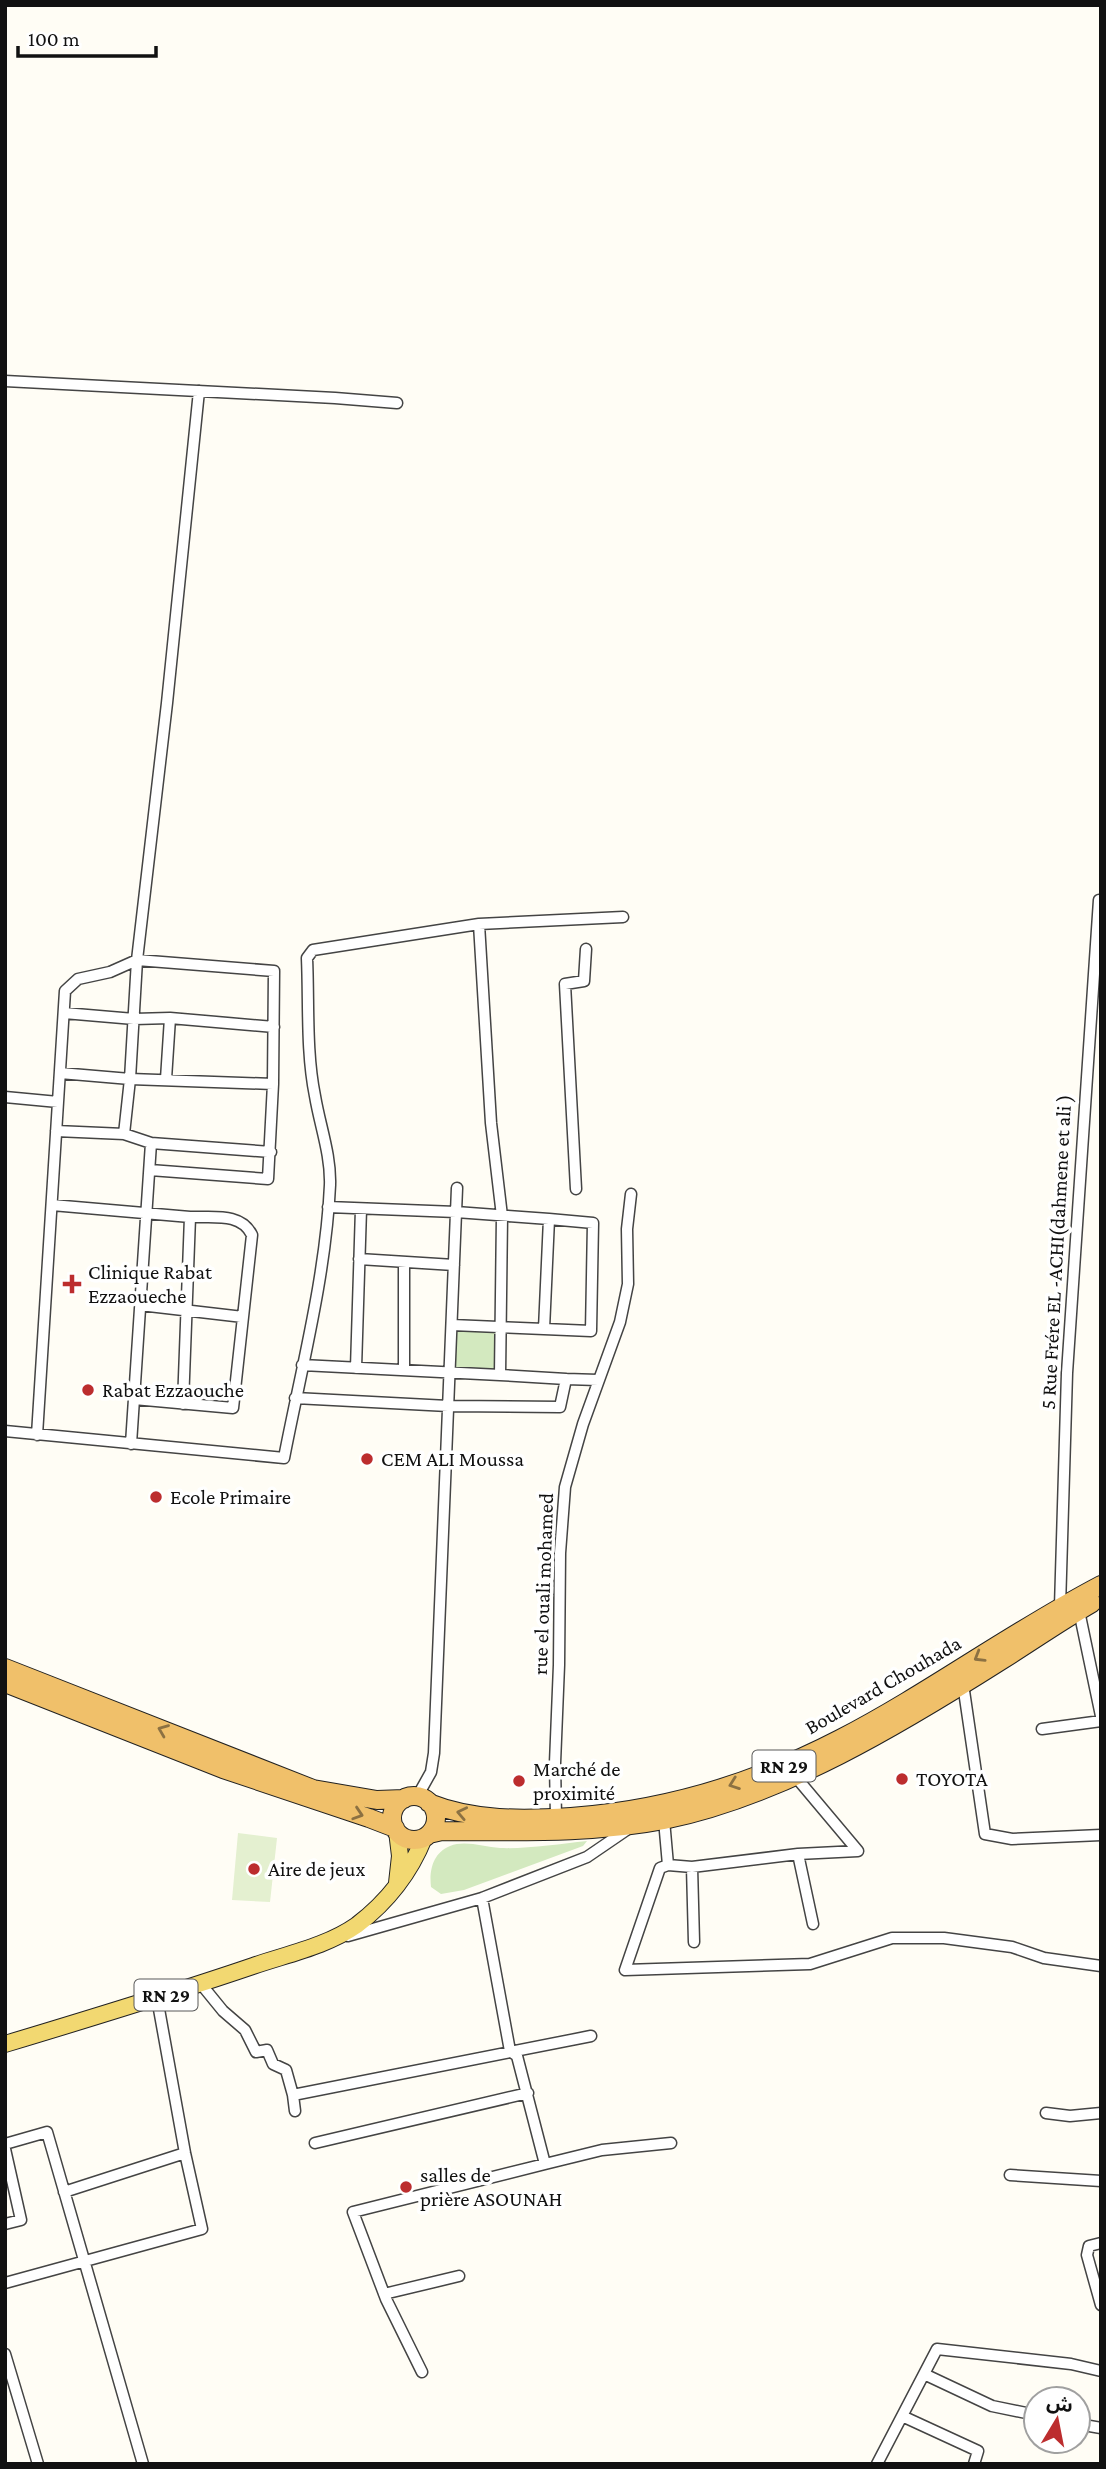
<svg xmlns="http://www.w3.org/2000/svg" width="1106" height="2469" viewBox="0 0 1106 2469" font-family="'Crimson Pro','Noto Sans Arabic',serif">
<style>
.green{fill:#d3e9bf}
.pitch{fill:#e4f0d0}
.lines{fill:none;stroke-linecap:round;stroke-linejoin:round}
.minor-casing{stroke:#444;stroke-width:13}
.primary-casing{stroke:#222;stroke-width:18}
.trunk-casing{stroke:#222;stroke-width:20}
.minor{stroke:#fff;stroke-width:10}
.primary{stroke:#f2d871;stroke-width:16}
.trunk{stroke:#f0c06a;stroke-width:18}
.oneway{stroke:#8c7142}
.poi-dot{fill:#bc2d2e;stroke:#fff;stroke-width:2.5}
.labels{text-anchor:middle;stroke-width:7;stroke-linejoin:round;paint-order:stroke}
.shield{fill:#fff;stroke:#585858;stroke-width:2}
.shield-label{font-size:19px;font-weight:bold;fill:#111}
.street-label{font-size:21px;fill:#111;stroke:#fff}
.poi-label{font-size:21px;fill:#111;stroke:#fff;text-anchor:start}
</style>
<rect width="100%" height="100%" fill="#fffdf5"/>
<path class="green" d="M454,1327L496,1329L497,1371L453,1369Z
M587,1841L583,1846L464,1890L441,1894L431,1887C429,1870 433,1853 450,1846C465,1840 484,1847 500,1848C528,1849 559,1844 587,1841Z"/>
<path class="pitch" d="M238,1833L277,1838L270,1902L232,1900Z"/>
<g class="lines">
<g class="minor-casing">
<path id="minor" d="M5,381L335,398L397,403
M64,1013L134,1019L170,1018L274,1027
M60,1073L130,1079L273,1084
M166,1079L170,1018
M5,1097L58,1102
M56,1131L124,1134L151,1143L271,1152
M124,1134L130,1079L137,960L167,703L199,391
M576,1189L565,984L584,981L586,949
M52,1205L190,1217L183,1404
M328,1207L456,1212L549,1219L544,1329L452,1325
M359,1259L454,1265
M140,1305L243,1317
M544,1329L591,1331L593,1223L549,1219
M302,1365L500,1375L502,1216L491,1123L479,924
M356,1368L361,1209
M404,1370V1262
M566,1379L598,1380
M295,1398L448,1406L560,1407L566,1379L500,1375
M134,1399L233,1408L252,1235C241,1212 213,1218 190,1217
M5,1431L284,1458C301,1370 326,1275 330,1185C331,1155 320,1126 315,1096C306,1052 309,1003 307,958L313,950L479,924L623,917
M37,1435L65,991L78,979L110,972L137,960L274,971L273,1084L268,1179L150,1170
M131,1444L151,1143
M1078,1606L1101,1716
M1060,1607L1067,1373L1099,900
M963,1684L985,1834L1012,1839L1101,1835
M1042,1729L1101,1721
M795,1776L858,1851L798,1854
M417,1797L431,1772L434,1753L457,1188
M556,1818L555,1763L559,1665L560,1553L565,1487L583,1424L620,1322L628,1284L627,1229L631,1194
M664,1820L668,1865L660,1868L625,1970L810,1964L892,1938H944L1012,1947L1044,1958L1101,1966
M668,1865L692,1867L798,1854L813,1924
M692,1867L694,1942
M348,1936L482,1898L587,1857L628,1829
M201,1984L223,2011L245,2030L256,2052L267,2050L273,2064L286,2070L293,2095L295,2111
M293,2095L591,2036
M1046,2113L1070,2116L1101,2113
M315,2143L528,2093
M5,2144L47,2132L143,2464
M5,2149L21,2220L5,2224
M545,2164L602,2150L671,2143
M1010,2175L1101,2181
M64,2192L185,2153
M1101,2243L1089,2246L1087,2255L1101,2305
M5,2283L202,2229L185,2153L157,1998
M384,2294L459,2276
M5,2354L38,2464
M422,2372L386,2299L353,2212L545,2164L517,2056L510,2051L482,1898
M924,2374L992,2406L1036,2415
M902,2416L978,2451L974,2464
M1078,2424L1101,2428
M877,2464L937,2349L1071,2364L1101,2371"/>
</g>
<g class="primary-casing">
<path id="primary" d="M397,1831L400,1856L397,1883
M5,2044C88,2019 171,1994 253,1966C288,1954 327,1946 357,1925C387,1902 410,1873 424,1838"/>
</g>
<g class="trunk-casing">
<path id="trunk" d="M5,1668L313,1789L377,1800L404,1799
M5,1683L223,1769L369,1818L395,1828
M392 1818a22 22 0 1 1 44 0a22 22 0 1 1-44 0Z
M429,1803C474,1821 523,1820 571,1817C666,1810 755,1783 840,1739C929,1693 1011,1632 1101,1585
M429,1834L442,1831C516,1831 592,1834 664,1820C782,1796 901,1724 1002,1660C1032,1641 1061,1621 1092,1603"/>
</g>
<use href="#minor" class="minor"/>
<use href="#primary" class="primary"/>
<use href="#trunk" class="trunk"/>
</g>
<defs><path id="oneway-chevron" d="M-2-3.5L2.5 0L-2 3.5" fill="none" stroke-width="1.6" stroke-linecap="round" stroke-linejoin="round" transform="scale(1.75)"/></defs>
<g class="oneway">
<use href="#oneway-chevron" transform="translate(979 1657) rotate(149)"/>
<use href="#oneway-chevron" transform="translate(163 1730) rotate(-158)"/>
<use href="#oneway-chevron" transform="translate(734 1784) rotate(160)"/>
<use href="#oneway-chevron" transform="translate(462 1813) rotate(-168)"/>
<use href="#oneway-chevron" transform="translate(358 1814) rotate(18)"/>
</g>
<g class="poi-dot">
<path d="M68.5 1273.5h7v7h7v7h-7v7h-7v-7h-7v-7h7z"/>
<circle cx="88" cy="1390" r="7"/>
<circle cx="367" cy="1459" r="7"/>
<circle cx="156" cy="1497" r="7"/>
<circle cx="902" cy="1779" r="7"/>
<circle cx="519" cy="1781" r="7"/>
<circle cx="254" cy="1869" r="7"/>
<circle cx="406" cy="2187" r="7"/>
</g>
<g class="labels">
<g class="shield">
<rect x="752.5" y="1750.5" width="63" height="31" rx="5"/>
<rect x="134.5" y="1979.5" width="63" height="31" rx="5"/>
</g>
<g class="shield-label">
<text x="784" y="1773">RN 29</text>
<text x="166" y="2002">RN 29</text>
</g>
<g class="street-label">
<text transform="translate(1056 1252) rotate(-87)" y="7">5 Rue Frére EL -ACHI(dahmene et ali )</text>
<text transform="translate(543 1584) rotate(-88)" y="7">rue el ouali mohamed</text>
<text transform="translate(883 1685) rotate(-30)" y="7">Boulevard Chouhada</text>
</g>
<g class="poi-label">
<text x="88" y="1279">Clinique Rabat<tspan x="88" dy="24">Ezzaoueche</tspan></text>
<text x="102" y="1397">Rabat Ezzaouche</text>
<text x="381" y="1466">CEM ALI Moussa</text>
<text x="170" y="1504">Ecole Primaire</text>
<text x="533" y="1776">Marché de<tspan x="533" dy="24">proximité</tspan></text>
<text x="916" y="1786">TOYOTA</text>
<text x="268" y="1876">Aire de jeux</text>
<text x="420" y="2182">salles de<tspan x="420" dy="24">prière ASOUNAH</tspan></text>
</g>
</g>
<rect width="1106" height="2469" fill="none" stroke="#111111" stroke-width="14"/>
<g transform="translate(1057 2420) rotate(10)"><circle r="33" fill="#ffffff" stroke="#a0a0a0" stroke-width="2"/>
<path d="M0-5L12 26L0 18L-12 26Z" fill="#bc2d2e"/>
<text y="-10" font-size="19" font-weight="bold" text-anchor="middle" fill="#111111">ش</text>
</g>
<path d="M18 46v10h138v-10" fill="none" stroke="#111111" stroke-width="3.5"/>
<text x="28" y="46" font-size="21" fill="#111111" stroke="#ffffff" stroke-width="5" paint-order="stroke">100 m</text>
</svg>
